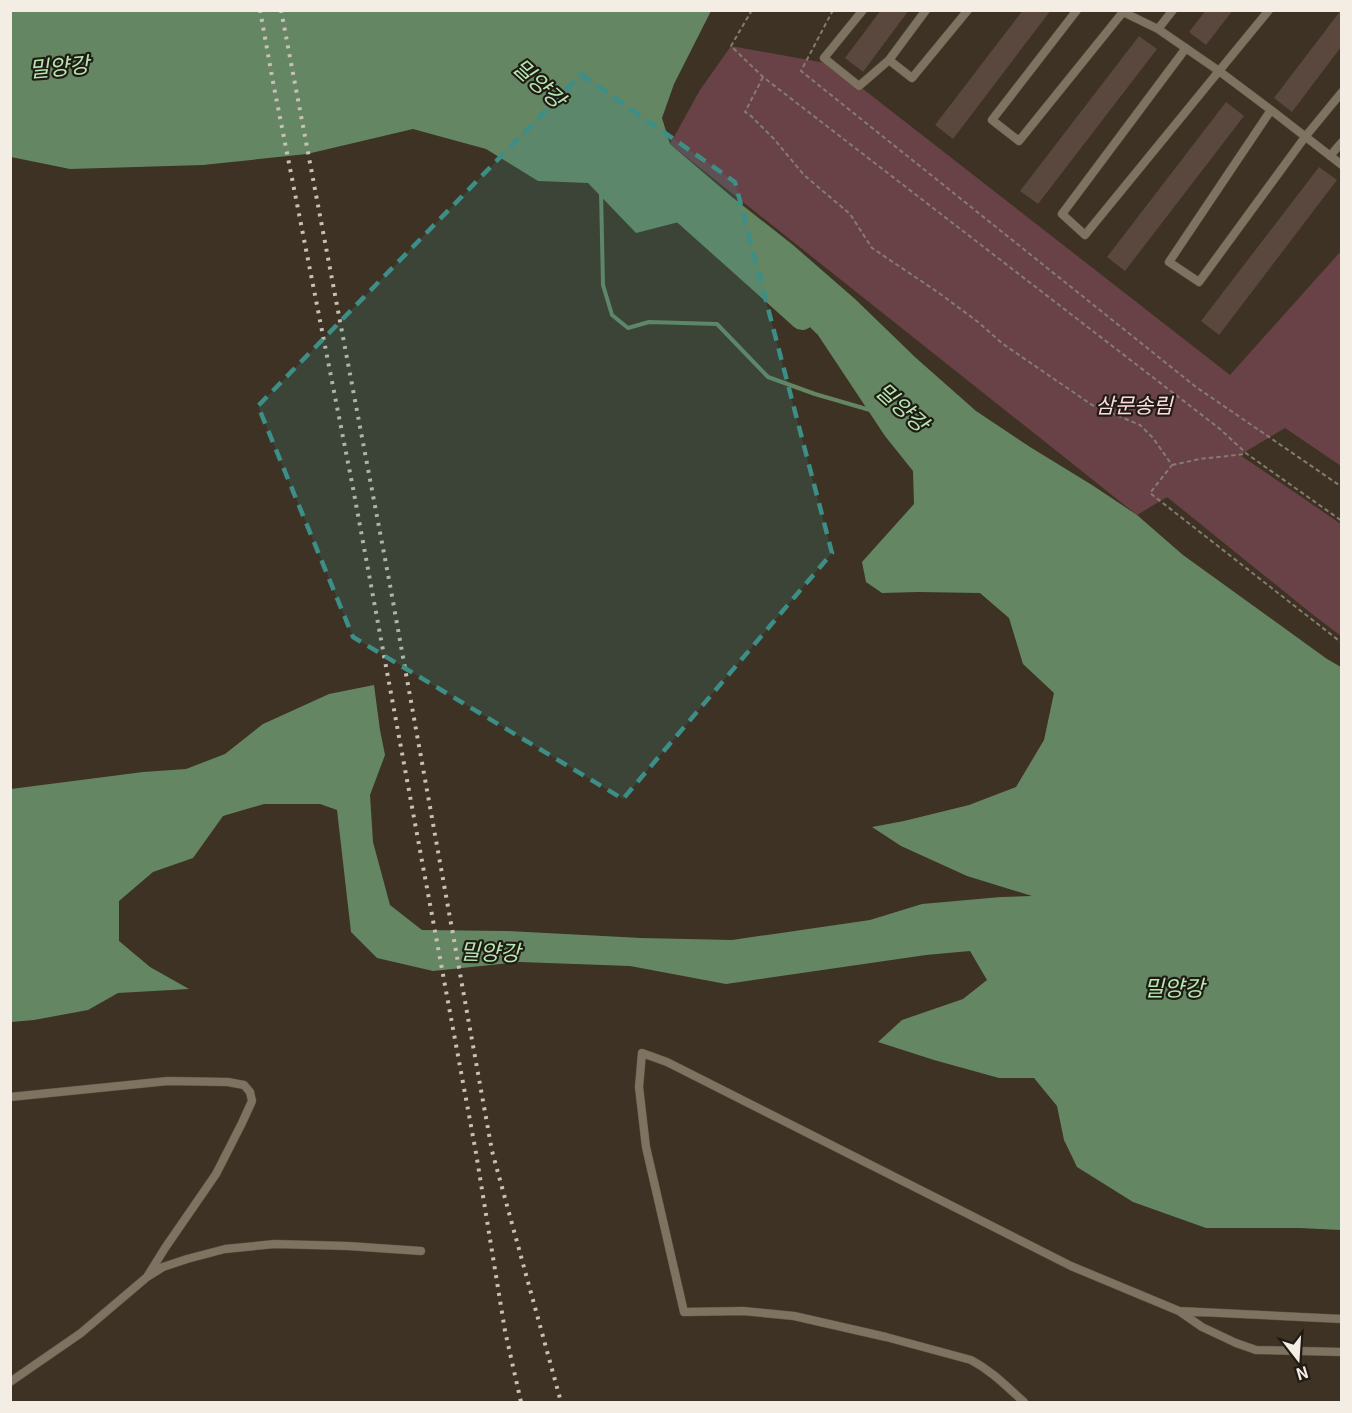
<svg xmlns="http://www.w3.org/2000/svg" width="1352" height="1413" viewBox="0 0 1352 1413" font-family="Georgia,'Noto Sans KR',serif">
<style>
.green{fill:#684247}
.water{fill:#658663}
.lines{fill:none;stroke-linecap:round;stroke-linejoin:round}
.stream{stroke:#658663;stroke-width:4}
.river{stroke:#658663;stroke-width:24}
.building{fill:#5a473e}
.service-casing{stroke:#595143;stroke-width:9}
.path{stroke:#857b6f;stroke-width:2;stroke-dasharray:4.5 3;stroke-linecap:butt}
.service{stroke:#7e7261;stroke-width:8}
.rail{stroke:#c8c0b6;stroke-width:4;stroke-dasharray:3 6;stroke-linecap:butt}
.marked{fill:#3d8e86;fill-opacity:0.2;stroke:#3d8e86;stroke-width:4.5;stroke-dasharray:12 8;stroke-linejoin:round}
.labels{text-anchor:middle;stroke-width:4.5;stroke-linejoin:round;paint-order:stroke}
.park-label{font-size:21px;font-style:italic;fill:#fddbde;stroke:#201b14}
.water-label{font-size:22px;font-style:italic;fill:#b4e9b1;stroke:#201b14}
</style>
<rect width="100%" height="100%" fill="#3d3223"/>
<path class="green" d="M731,46L831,64L1230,375L1341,251V466L1285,428L1240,455L1341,524V636L1312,614L1167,497L1137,515L670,144L700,90Z"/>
<path class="water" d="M11,10L711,11L674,84L662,118L670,144L732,197L793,245L855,299L916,358L976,411L1030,447L1092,485L1137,515L1183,555L1327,659L1341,667V1230L1300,1228H1206L1133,1202L1077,1167L1064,1140L1057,1106L1034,1078H999L934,1060L878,1042L902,1020L963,999L987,980L970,951L926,955L726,984L630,966L520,962L433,971L377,958L351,932L337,810L320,804H264L223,816L193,858L153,872L119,901V941L150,967L189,989L118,993L88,1010L34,1020L11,1022V789L143,772L186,769L225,754L263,724L329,694L374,685L380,730L385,755L370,795L373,842L390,905L422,930L507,931L641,938L732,940L870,920L922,904L1001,897L1032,896L967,876L901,846L872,827L904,821L969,805L1016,787L1044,740L1054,693L1023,664L1009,618L980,593L918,592L882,593L866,582L862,562L914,504L913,471L885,436L818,335L738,257L707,230L679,222L636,233L588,183L538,181L486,149L413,129L307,154L203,165L70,169L11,157Z"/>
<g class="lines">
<path class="stream" d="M601,192L603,285L612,315L628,328L649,322L717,324L768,377L815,394L870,410"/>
<path class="river" d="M678,207L802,318"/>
</g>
<path class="building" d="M881,10H909L863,72L845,58Z
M1023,10H1051L953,139L935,125Z
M1206,10H1233L1206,45L1189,32Z
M1341,10V47L1292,112L1274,98Z
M1139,36L1157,49L1038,204L1020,191Z
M1226,102L1244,116L1125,271L1107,257Z
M1319,167L1337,180L1219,335L1201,321Z"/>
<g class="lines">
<g class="service-casing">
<path id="service" d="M863,10L824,58L859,86L889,60L912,78L968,10
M1077,10L992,120L1019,141L1123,12L1158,29L1219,71L1269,10
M1158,29L1173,10
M1186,48L1062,214L1085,235L1219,71L1271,110L1342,165
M889,60L926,10
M1271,110L1169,262L1199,282L1305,137L1342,92
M1330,156L1342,142
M10,1097L168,1081L228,1082L244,1085L250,1092L252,1101L242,1123L216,1174L165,1248L147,1277
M1179,1311L1202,1327L1236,1343L1256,1350L1342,1352
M10,1382L81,1333L147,1277L163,1267L187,1259L225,1249L275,1244L348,1246L421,1251
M1024,1402C1007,1387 992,1371 971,1360L886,1337L794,1316L743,1311L684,1312L646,1147L639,1087L642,1053L667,1062L1071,1266L1179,1311L1342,1319"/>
</g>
<path class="path" d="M752,10L731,46L763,77L1220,429L1247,454L1342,521
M833,10L801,71L1196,387L1342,487
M763,77L745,112L750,115L774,139L804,175L850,214L872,248L939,293L978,322L1003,344L1092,405L1140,425L1153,438L1172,465L1150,493L1342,643
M1172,465L1200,459L1246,454"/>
<use href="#service" class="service"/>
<path class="rail" d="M260,10L273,82L353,488L476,1153L505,1331L521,1402
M281,10L390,585L492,1151L561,1402"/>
</g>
<path class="marked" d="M581,74L735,182L832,553L623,799L353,637L258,406Z"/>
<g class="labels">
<g class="park-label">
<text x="1134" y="413">삼문송림</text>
</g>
<g class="water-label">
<text transform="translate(59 67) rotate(-5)" y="8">밀양강</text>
<text transform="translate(539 83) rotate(42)" y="8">밀양강</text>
<text transform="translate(902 407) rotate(42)" y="8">밀양강</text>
<text transform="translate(490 952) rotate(2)" y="8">밀양강</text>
<text x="1174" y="996">밀양강</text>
</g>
</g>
<rect width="1352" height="1413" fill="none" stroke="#f4ede4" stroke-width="24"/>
<g transform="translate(1298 1359) rotate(163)" stroke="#201b14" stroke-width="4.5" paint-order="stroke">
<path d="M0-4.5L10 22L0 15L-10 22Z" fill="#f4ede4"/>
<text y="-9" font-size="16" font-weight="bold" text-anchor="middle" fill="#f4ede4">N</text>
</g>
</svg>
